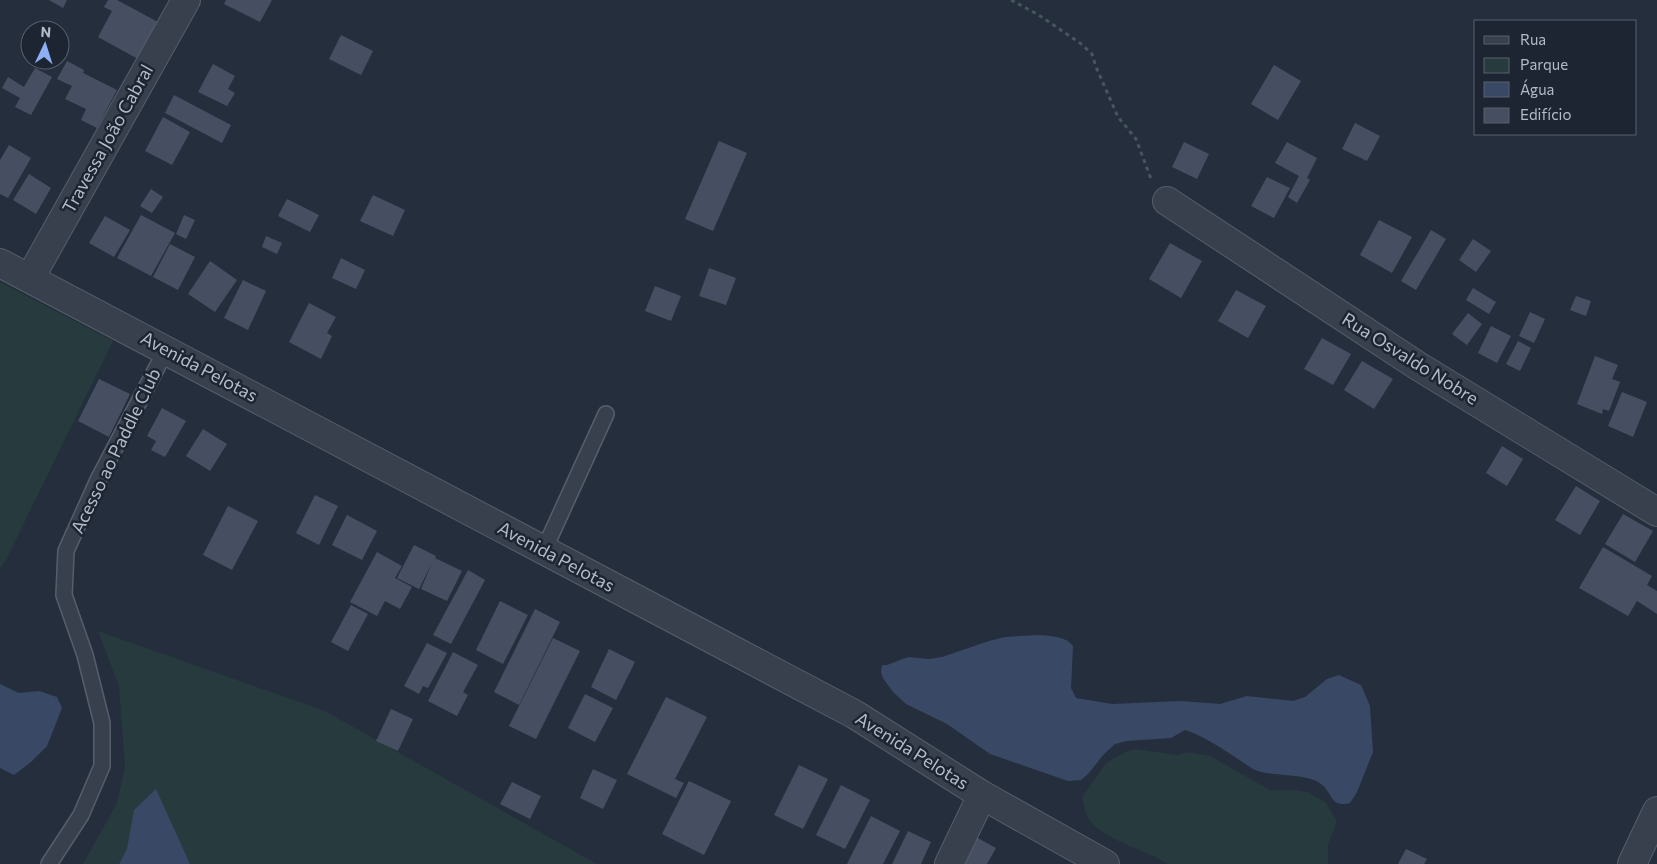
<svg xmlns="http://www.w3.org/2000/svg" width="1657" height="864" viewBox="0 0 1657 864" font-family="Commissioner,sans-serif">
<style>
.green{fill:#273a3e}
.water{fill:#394864}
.building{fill:#464f61}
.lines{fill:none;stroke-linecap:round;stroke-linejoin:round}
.service-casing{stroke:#565e6b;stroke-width:18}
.minor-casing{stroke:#565e6b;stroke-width:30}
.tertiary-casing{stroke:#565e6b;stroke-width:30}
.path{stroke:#44575b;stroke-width:3;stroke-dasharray:4 4;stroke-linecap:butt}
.service{stroke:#38404d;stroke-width:15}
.minor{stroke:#38404d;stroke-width:28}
.tertiary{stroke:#38404d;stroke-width:28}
.labels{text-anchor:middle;stroke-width:5;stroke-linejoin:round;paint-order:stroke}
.street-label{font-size:18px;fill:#b4bbc8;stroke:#1d2532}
</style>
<rect width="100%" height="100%" fill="#252e3d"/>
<path class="green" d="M0,282L113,341L6,560L0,569Z
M98,631L325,711L597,864H83L117,803L125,767L119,686Z
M1136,749L1177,755L1189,752L1210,756L1270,790H1292L1308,792L1326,803L1337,821L1328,845V864H1168C1146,850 1104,840 1089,820C1085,814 1084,804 1082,797L1106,763L1125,752Z"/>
<path class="water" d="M1038,635C1050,636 1066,636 1073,646L1071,688L1076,698L1112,704L1181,701L1220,704L1247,696L1293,701L1305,697L1327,679L1339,675L1361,685L1370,706L1373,752L1357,792L1350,803C1330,808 1333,793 1321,784C1307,773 1276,777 1258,771C1251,769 1245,763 1238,759C1221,748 1204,736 1185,730L1171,738L1127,741L1115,744L1104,754L1088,774L1081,780L1068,781L990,754L947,724L906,704L893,692L883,678L881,672L882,665H887L908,657L929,659L942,657L989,641L1005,637Z
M0,684L19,693L39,691L57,697L62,708L47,746L31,762L14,775L0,768Z
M156,789L190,864H119L127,849L134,810Z"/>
<path class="building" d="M49,0H67L63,8Z
M108,0H117L158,22L138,59L98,37L112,11L104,7Z
M226,0H272L260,22L224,4Z
M341,35L373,51L361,75L329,59Z
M67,61L84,70L83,73L117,90L97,128L81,120L86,109L65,99L72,86L57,79Z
M213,64L235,76L228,89L235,93L227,106L198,92Z
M1274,65L1301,81L1278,120L1251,104Z
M35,68L52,77L31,115L15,107L20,98L2,88L8,77L24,87Z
M174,95L231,125L222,143L165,113Z
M163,117L190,132L172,165L145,151Z
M1355,123L1380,136L1367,161L1342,149Z
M719,141L747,153L713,231L685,219Z
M1184,142L1209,154L1197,179L1172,167Z
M1287,142L1317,158L1307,178L1310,180L1297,203L1288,197L1299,176L1275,163Z
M9,145L31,158L8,198L0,194V160Z
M29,174L51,188L36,214L13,200Z
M1267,177L1290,188L1274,218L1251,206Z
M151,189L163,197L152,213L140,206Z
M373,195L405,210L393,236L360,221Z
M287,199L319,215L310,232L278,216Z
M141,215L175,233L151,276L117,258Z
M184,215L195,220L186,239L176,234Z
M105,216L130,230L114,257L89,243Z
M1379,220L1412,237L1392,273L1360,255Z
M1431,230L1446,239L1416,290L1401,281Z
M266,236L282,243L277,254L262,247Z
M1473,239L1491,251L1476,272L1459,260Z
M1170,243L1202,261L1181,298L1149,279Z
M170,244L195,257L178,290L153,277Z
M341,258L365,270L356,289L332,278Z
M210,261L237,280L215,312L188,294Z
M709,268L736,278L726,305L699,296Z
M243,280L266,291L248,330L224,318Z
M655,286L681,296L671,321L645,311Z
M1473,288L1496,302L1489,314L1466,300Z
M1236,290L1266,306L1248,338L1218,321Z
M1576,296L1591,301L1586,316L1570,310Z
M309,303L336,317L327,333L332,336L321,359L289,342Z
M1530,312L1545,319L1534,343L1519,336Z
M1468,313L1482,324L1467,345L1452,334Z
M1491,326L1511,336L1497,363L1478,353Z
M1322,338L1351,354L1333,385L1304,369Z
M1518,341L1531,348L1520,371L1506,364Z
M1595,356L1618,365L1612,379L1620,382L1609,411L1603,409L1602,414L1577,404Z
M1362,361L1393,379L1374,409L1344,390Z
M99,379L130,394L109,437L78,421Z
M1622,392L1647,402L1633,437L1608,426Z
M162,408L186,421L165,457L151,450L156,441L147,436Z
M203,429L227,444L210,471L186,456Z
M1502,446L1523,459L1507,486L1486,473Z
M1576,486L1600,501L1580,535L1555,520Z
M315,495L338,506L319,545L296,533Z
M228,506L258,521L232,570L203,555Z
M1623,514L1653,531L1635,562L1605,544Z
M347,515L377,531L362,560L332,545Z
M414,545L436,556L435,558L462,571L447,601L421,589L432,563L419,589L397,578Z
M1603,547L1652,576L1647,585L1657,591V614L1637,601L1628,616L1579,588Z
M377,552L402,566L395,578L412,587L400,609L385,601L377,616L350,602Z
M468,570L485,580L451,644L433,635Z
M500,601L528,615L503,664L476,650Z
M351,605L368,614L348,651L331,642Z
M535,609L560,622L519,705L494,692Z
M553,638L580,651L536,739L509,726Z
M427,643L447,653L428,688L423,686L419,694L404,686Z
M609,649L635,662L616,700L591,687Z
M453,652L478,665L463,692L468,695L457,716L428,701Z
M585,694L613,708L595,742L568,728Z
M666,697L707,717L675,779L684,783L676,798L627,774Z
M391,709L413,719L398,751L376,741Z
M799,765L828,779L803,829L774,815Z
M593,769L617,780L603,809L580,798Z
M689,781L731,801L704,855L662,834Z
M512,782L541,796L530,819L500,804Z
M841,785L870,800L845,849L816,835Z
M871,816L900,831L883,864H847Z
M908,831L931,842L921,864H892Z
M974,836L996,848L987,864H958Z
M1406,849L1427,859L1424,864H1398Z"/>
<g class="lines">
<g class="service-casing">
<path id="service" d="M544,550L606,414
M49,864L81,815L102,766V723L85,655L64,595L66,551L98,480L166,350"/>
</g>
<g class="minor-casing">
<path id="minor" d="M1167,201L1418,366L1657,512
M30,278L186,0
M949,864L982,795
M1632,864L1657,811"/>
</g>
<g class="tertiary-casing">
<path id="tertiary" d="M0,263L854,714L982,795L1105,864"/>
</g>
<path class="path" d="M1011,0L1037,14L1080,43L1092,54L1096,67L1118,117L1136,139L1151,179"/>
<use href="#service" class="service"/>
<use href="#minor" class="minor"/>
<use href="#tertiary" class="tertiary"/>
</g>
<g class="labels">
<g class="street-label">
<text transform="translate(108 139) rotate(-61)" y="6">Travessa João Cabral</text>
<text transform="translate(1410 359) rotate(32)" y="6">Rua Osvaldo Nobre</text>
<text transform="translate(199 367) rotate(28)" y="6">Avenida Pelotas</text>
<text transform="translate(116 451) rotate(-64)" y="6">Acesso ao Paddle Club</text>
<text transform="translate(556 557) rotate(28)" y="6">Avenida Pelotas</text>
<text transform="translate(912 751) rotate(32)" y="6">Avenida Pelotas</text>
</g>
</g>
<rect x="1474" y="20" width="162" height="115" fill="#1d2532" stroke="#59616e"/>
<rect x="1484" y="36" width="25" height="8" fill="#38404d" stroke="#59616e"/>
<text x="1520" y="45" font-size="15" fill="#b4bbc8">Rua</text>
<rect x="1484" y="58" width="25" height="15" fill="#273a3e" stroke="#59616e"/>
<text x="1520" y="70" font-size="15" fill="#b4bbc8">Parque</text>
<rect x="1484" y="82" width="25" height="15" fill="#394864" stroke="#59616e"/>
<text x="1520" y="95" font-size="15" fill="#b4bbc8">Água</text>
<rect x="1484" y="108" width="25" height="15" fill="#464f61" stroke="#59616e"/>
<text x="1520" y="120" font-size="15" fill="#b4bbc8">Edifício</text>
<g transform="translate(45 45) rotate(4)"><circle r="24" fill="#1d2532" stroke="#59616e"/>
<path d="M0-4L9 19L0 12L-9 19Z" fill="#8daff5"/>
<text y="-8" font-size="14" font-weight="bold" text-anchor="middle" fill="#b4bbc8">N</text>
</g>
</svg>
